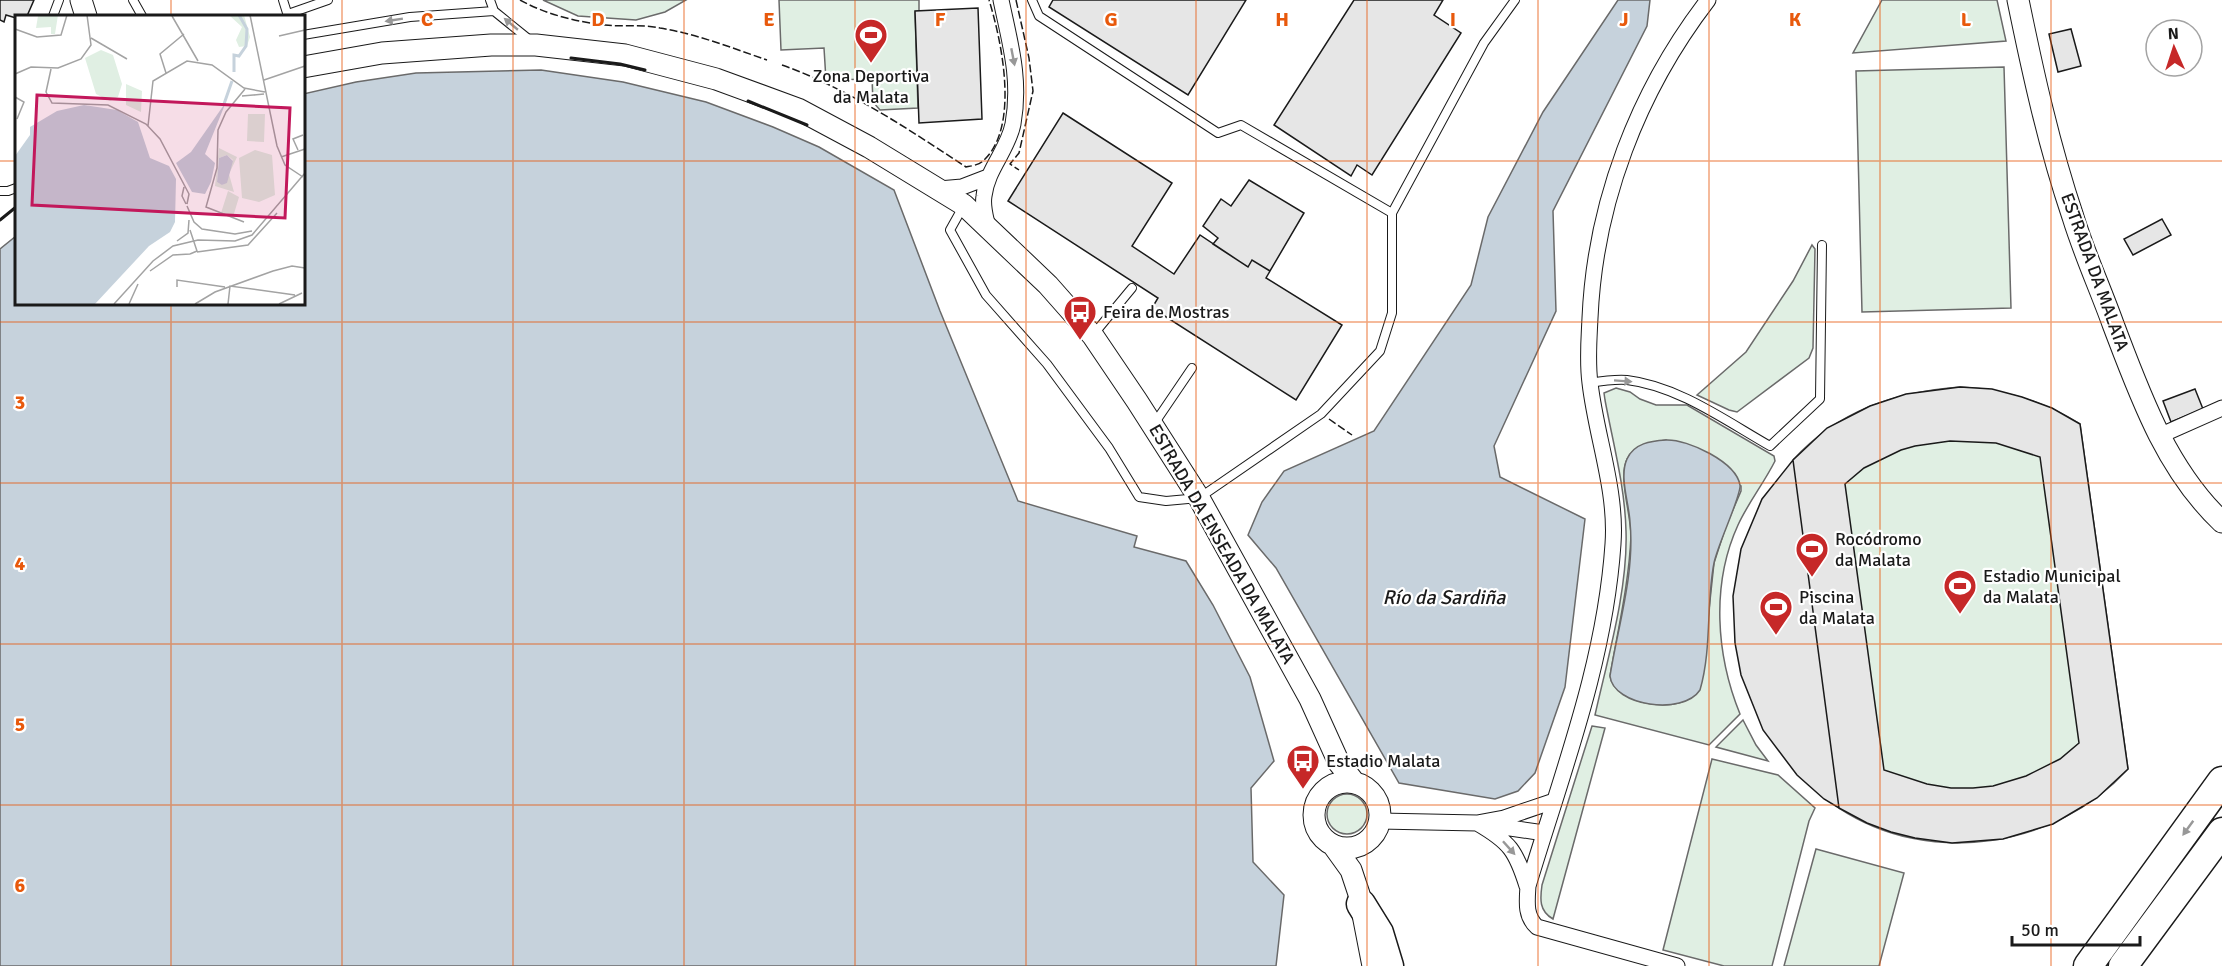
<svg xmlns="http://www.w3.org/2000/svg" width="2222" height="966" viewBox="0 0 2222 966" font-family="Signika,sans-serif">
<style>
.green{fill:#e0efe3;stroke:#6a6a6a;stroke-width:1.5;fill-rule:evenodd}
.water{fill:#c6d2dc;stroke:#6a6a6a;stroke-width:1.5}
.building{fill:#e6e6e6;stroke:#1a1a1a;stroke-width:1.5;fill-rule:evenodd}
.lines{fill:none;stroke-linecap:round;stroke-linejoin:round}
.lane-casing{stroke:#1a1a1a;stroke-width:10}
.street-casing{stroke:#1a1a1a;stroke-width:17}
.secondary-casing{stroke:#1a1a1a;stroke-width:23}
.highway-casing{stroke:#1a1a1a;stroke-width:31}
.lane{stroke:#fff;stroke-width:8}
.street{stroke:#fff;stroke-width:15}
.secondary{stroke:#fff;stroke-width:21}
.highway{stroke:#fff;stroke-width:28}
.fence{stroke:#1a1a1a;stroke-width:1.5;stroke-dasharray:8 3;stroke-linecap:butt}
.wall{stroke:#1a1a1a;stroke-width:3}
.oneway{fill:#989898}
.grid{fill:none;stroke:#e8590c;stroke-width:1.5;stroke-opacity:0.55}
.labels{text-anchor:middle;stroke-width:4.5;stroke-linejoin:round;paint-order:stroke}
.poi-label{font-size:18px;fill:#1a1a1a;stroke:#fff;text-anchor:start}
.street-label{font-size:18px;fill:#1a1a1a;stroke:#fff}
.water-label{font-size:20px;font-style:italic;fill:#1a1a1a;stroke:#fff}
.inset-river{fill:none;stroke:#c6d2dc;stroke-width:3}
.inset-road{fill:none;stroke:#a3a3a3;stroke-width:1.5}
.view{fill:#c2185b;fill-opacity:0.15;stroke:#c2185b;stroke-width:3}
.inset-edge{fill:none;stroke:#1a1a1a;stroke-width:3}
.grid-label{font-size:20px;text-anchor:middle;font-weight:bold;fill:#e8590c;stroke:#fff;stroke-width:4.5;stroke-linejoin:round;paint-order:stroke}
</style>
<rect width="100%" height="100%" fill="#fff"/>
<path class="green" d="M543,0H686L665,12L636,20L578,16Z
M779,0H919V11L915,12L918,108L880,110L873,102L872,79L826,80L824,48L781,50Z
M1882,0H1997L2006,41L1853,53Z
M2004,67L2011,308L1862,312L1856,71Z
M1812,245L1815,249L1813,348L1809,358L1737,412L1729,410L1697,395L1746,352L1793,281Z
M1960,387C2003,389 2043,401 2080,424L2128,769C2056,848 1930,868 1839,808L1793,460C1838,411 1894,392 1960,387Z
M1616,388L1630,392L1640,399L1656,405H1687L1774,456L1775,461C1764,483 1748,503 1738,525C1711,584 1716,655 1740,714L1709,745L1595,715C1608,657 1628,589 1626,531C1625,487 1613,443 1605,400L1604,393ZM1666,440L1741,486V491L1726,526L1714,563L1701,685C1688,719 1613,705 1610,676C1618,629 1629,583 1631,536C1631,514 1618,477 1627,459C1635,444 1652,442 1666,440Z
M1743,720L1756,745L1768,761L1716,747Z
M1592,726L1605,728L1553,919C1539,911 1540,899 1542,885Z
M1712,759L1778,775L1815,808L1809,821L1772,966H1724L1663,950Z
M1327 814a20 20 0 1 1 40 0a20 20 0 1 1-40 0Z
M1816,849L1904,873L1879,966H1784Z"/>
<path class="water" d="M1618,0H1650L1647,26L1553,211L1556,311L1494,446L1500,477L1585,519L1565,687L1535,773L1518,791L1495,799L1399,783L1276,568L1248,535L1262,502L1284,471L1374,431L1471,285L1488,217L1543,112Z
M541,70L623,82L706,102L773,127L819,147L894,190L940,311L1018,501L1137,536L1134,547L1186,561L1213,605L1250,677L1274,761L1251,788L1253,862L1284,895L1276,966H0V249L16,236V303H303V94L356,82L416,73Z
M1666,440C1688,439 1736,462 1740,485C1742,494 1717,546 1714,563C1706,604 1712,649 1700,690C1683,716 1613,706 1610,676C1618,626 1635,573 1630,522C1629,503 1619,477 1627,459C1634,443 1651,441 1666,440Z"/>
<path class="building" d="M0,0H34L27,16H16V18L6,15L4,22L0,20Z
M1053,0H1246L1188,95L1049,7Z
M1354,0H1443L1434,15L1461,33L1372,175L1357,165L1351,176L1274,125Z
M978,8L982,119L919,123L915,11Z
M2071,29L2081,66L2058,72L2049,34Z
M1063,113L1172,183L1132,246L1174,274L1200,235L1248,267L1252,260L1270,271L1266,278L1342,325L1296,400L1152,308L1158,298L1008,201Z
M1249,180L1304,213L1270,271L1252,260L1248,267L1213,244L1218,238L1203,226L1221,199L1231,206Z
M2162,219L2171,235L2133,255L2124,239Z
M1960,387L1992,389L2022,397L2052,408L2080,424L2128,769L2097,798L2053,824L2003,839L1952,843L1915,838L1891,832L1867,823L1839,808L1793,460L1827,428L1870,406L1906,394ZM1950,441L1996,443L2040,457L2079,743L2060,759L2026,776L1993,786L1973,788H1951L1927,784L1884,770L1845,484L1864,468L1901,450L1915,446Z
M2195,389L2203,409L2171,422L2163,401Z
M1793,460L1839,808L1824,799L1797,775L1763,730L1741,675L1735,643L1733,596L1741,549L1762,499Z"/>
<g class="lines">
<g class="lane-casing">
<path id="lane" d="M133,0L142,16
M283,0L288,16
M490,0L494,11L531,41
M1032,0L1039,16L1218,133L1241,125L1392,213
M288,14L328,0
M53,16L59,0
M303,35L410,17L494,11
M0,191H8L16,188
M964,205L950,230L986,295L1047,364L1109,448L1139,497L1166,501L1199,498L1321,414L1380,351L1392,313V213L1484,43L1515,0
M1093,335L1132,288
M1590,383C1602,381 1615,379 1627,380C1678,386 1726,421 1770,446L1820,399L1822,245
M1154,424L1192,368"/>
</g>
<g class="street-casing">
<path id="street" d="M939,189L962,187L988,177
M988,228C986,218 982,207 984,196C987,169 1008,150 1013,124C1021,79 1010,43 1001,0
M2159,436L2222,408
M1380,821L1477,823L1544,833
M1527,886C1516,851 1510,842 1477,823L1504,818L1554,801
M1677,966L1537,927C1525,916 1527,902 1528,886C1562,773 1605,663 1613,544C1617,490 1596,436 1590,383C1587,361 1589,340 1590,318C1595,203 1638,91 1708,0"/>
</g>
<g class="secondary-casing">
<path id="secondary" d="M81,0L86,16
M2018,0C2033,73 2049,146 2073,217C2084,253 2100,288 2113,324C2140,395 2166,469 2222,522
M303,67L382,53L491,45H536L625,55L716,79L798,109L869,147L964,205L1048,285L1093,336L1137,401L1199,498L1310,699L1339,763L1354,782
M1314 815a33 33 0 1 1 66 0a33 33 0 1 1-66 0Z
M1333,845L1351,870L1359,894L1373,966"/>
</g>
<g class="highway-casing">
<path id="highway" d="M1361,904L1379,933L1389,966
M2088,966L2222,781
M2123,966L2222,832"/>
</g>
<use href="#lane" class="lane"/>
<use href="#street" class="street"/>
<use href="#secondary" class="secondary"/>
<use href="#highway" class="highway"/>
<path class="fence" d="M520,0C545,14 577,22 605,25C623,27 642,24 660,28C697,34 732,48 767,60
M1016,0L1029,58L1033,91L1019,153L1010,164L1019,170
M782,65C847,88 908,129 966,167C971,166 979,165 983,161C1020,128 1002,42 989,0
M1329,419L1352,435"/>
<path class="wall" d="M571,58L620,64L645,70
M748,101L807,125
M0,220L16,207"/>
</g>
<defs><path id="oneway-solid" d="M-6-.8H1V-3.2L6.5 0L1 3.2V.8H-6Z" transform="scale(1.5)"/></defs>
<g class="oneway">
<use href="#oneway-solid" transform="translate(394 20) rotate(171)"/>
<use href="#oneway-solid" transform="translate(511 24) rotate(-140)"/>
<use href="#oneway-solid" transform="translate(1013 57) rotate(79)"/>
<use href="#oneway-solid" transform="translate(1623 381) rotate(4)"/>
<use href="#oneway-solid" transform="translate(2188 828) rotate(126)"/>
<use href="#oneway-solid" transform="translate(1509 848) rotate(48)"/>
</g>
<path class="grid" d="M171,0V16M342,0V966M513,0V966M684,0V966M855,0V966M1026,0V966M1196,0V966M1367,0V966M1538,0V966M1709,0V966M1880,0V966M2051,0V966M0,161H16M303,161H2222M171,303V966M0,322H2222M0,483H2222M0,644H2222M0,805H2222"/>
<defs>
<g id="stadium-pin" transform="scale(1.725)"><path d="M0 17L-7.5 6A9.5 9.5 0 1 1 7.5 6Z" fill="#c62828" stroke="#fff"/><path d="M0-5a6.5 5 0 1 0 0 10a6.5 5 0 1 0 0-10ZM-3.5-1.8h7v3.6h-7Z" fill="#fff"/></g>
<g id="bus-pin" transform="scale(1.725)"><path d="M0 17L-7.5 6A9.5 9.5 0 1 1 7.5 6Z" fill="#c62828" stroke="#fff"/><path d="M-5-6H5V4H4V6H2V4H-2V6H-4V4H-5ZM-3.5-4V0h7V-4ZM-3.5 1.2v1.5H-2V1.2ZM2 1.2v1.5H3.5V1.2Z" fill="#fff"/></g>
</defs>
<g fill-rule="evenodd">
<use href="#stadium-pin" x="871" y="35"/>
<use href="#bus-pin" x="1080" y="312"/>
<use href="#stadium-pin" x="1812" y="549"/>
<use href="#stadium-pin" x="1960" y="586"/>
<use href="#stadium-pin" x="1776" y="607"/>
<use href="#bus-pin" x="1303" y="761"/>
</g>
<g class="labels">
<g class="poi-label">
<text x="871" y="82" text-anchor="middle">Zona Deportiva<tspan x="871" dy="21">da Malata</tspan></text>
<text x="1103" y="318">Feira de Mostras</text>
<text x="1835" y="545">Rocódromo<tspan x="1835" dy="21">da Malata</tspan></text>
<text x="1983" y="582">Estadio Municipal<tspan x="1983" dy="21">da Malata</tspan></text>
<text x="1799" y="603">Piscina<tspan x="1799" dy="21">da Malata</tspan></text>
<text x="1326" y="767">Estadio Malata</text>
</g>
<g class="street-label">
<text transform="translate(2095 272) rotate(70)" y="6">ESTRADA DA MALATA</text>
<text transform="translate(1222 544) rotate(60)" y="6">ESTRADA DA ENSEADA DA MALATA</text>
</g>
<g class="water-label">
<text x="1444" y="604">Río da Sardiña</text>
</g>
</g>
<g transform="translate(15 15)">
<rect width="290" height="290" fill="#fff"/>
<path d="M43,0L40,19H36V12L21,13L23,1ZM229,0L235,22L232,31L224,32L221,25L227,12L215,1ZM86,35L98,40L107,69L103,82L95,86L81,79L70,43ZM111,69L127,76L126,97L111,90ZM233,99H250L249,127L232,126ZM204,133L222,142L214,159L219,177L200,171ZM212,140L218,145L208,170L202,167L204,143ZM240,135L257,140L260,180L244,187L227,183L224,143ZM213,176L224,182L218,202L206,198Z" fill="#e0efe3" fill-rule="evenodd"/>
<path d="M211,87L190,139L200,148L196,167L190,179L177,177L161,148L176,137ZM69,90L102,95L123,107L135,143L154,151L161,164L160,207L155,217L134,231L80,289H0V141L15,120V112L42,96ZM212,140L218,146L212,168L207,170L202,167L204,143Z" fill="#c6d2dc"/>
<path class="inset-river" d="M219,57V40L224,41L231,31L232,14L224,0M209,89L217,66"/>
<path class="inset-road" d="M156,0H195M235,0L262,131L270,150L288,162M157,1L183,46M0,14L22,22L46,20L52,0M264,21L290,15M76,23L112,44M36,54L31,77L37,88L93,90L131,109L145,124L174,179L172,189M151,58L145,39L169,19M0,59L16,52L43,53L66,44L76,30L72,0M249,65L290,51M227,81L249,79M0,82L9,87L2,104M133,111L138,66L172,46L197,50L229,73L250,77M283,135L278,124L288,120M266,142L290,134M169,172L167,181L171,189M172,191L179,207L187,214L220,219L237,216M229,207L191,192L202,153L203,115L211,97L230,74M175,215L182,236L175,239M162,226L173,218L174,205M182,237L233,230L262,198M135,256L158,240L175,239M162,272V265L210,272M99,289L138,246L158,231L183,225L220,226L237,220L290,158M114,289L123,269M180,289L200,277L258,256L277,251L290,253M213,289L215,271L280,280M264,289L287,278"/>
<path class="view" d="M22,80L275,93L270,203L17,190Z"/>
<rect width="290" height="290" class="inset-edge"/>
</g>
<g class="grid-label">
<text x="427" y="26">C</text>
<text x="598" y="26">D</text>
<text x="769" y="26">E</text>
<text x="940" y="26">F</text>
<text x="1111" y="26">G</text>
<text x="1282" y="26">H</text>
<text x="1453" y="26">I</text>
<text x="1624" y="26">J</text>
<text x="1795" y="26">K</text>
<text x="1966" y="26">L</text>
<text x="20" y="409">3</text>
<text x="20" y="570">4</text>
<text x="20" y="731">5</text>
<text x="20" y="892">6</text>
</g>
<g transform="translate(2174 48) rotate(357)"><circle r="28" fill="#ffffff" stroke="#a3a3a3" stroke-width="1.5"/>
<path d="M0-4.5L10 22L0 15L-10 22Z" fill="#c62828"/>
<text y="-9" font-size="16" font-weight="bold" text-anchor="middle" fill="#1a1a1a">N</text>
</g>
<path d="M2012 936v9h128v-9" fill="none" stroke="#1a1a1a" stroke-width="3"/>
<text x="2021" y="936" font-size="18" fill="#1a1a1a" stroke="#ffffff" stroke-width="4.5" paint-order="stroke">50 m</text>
</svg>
